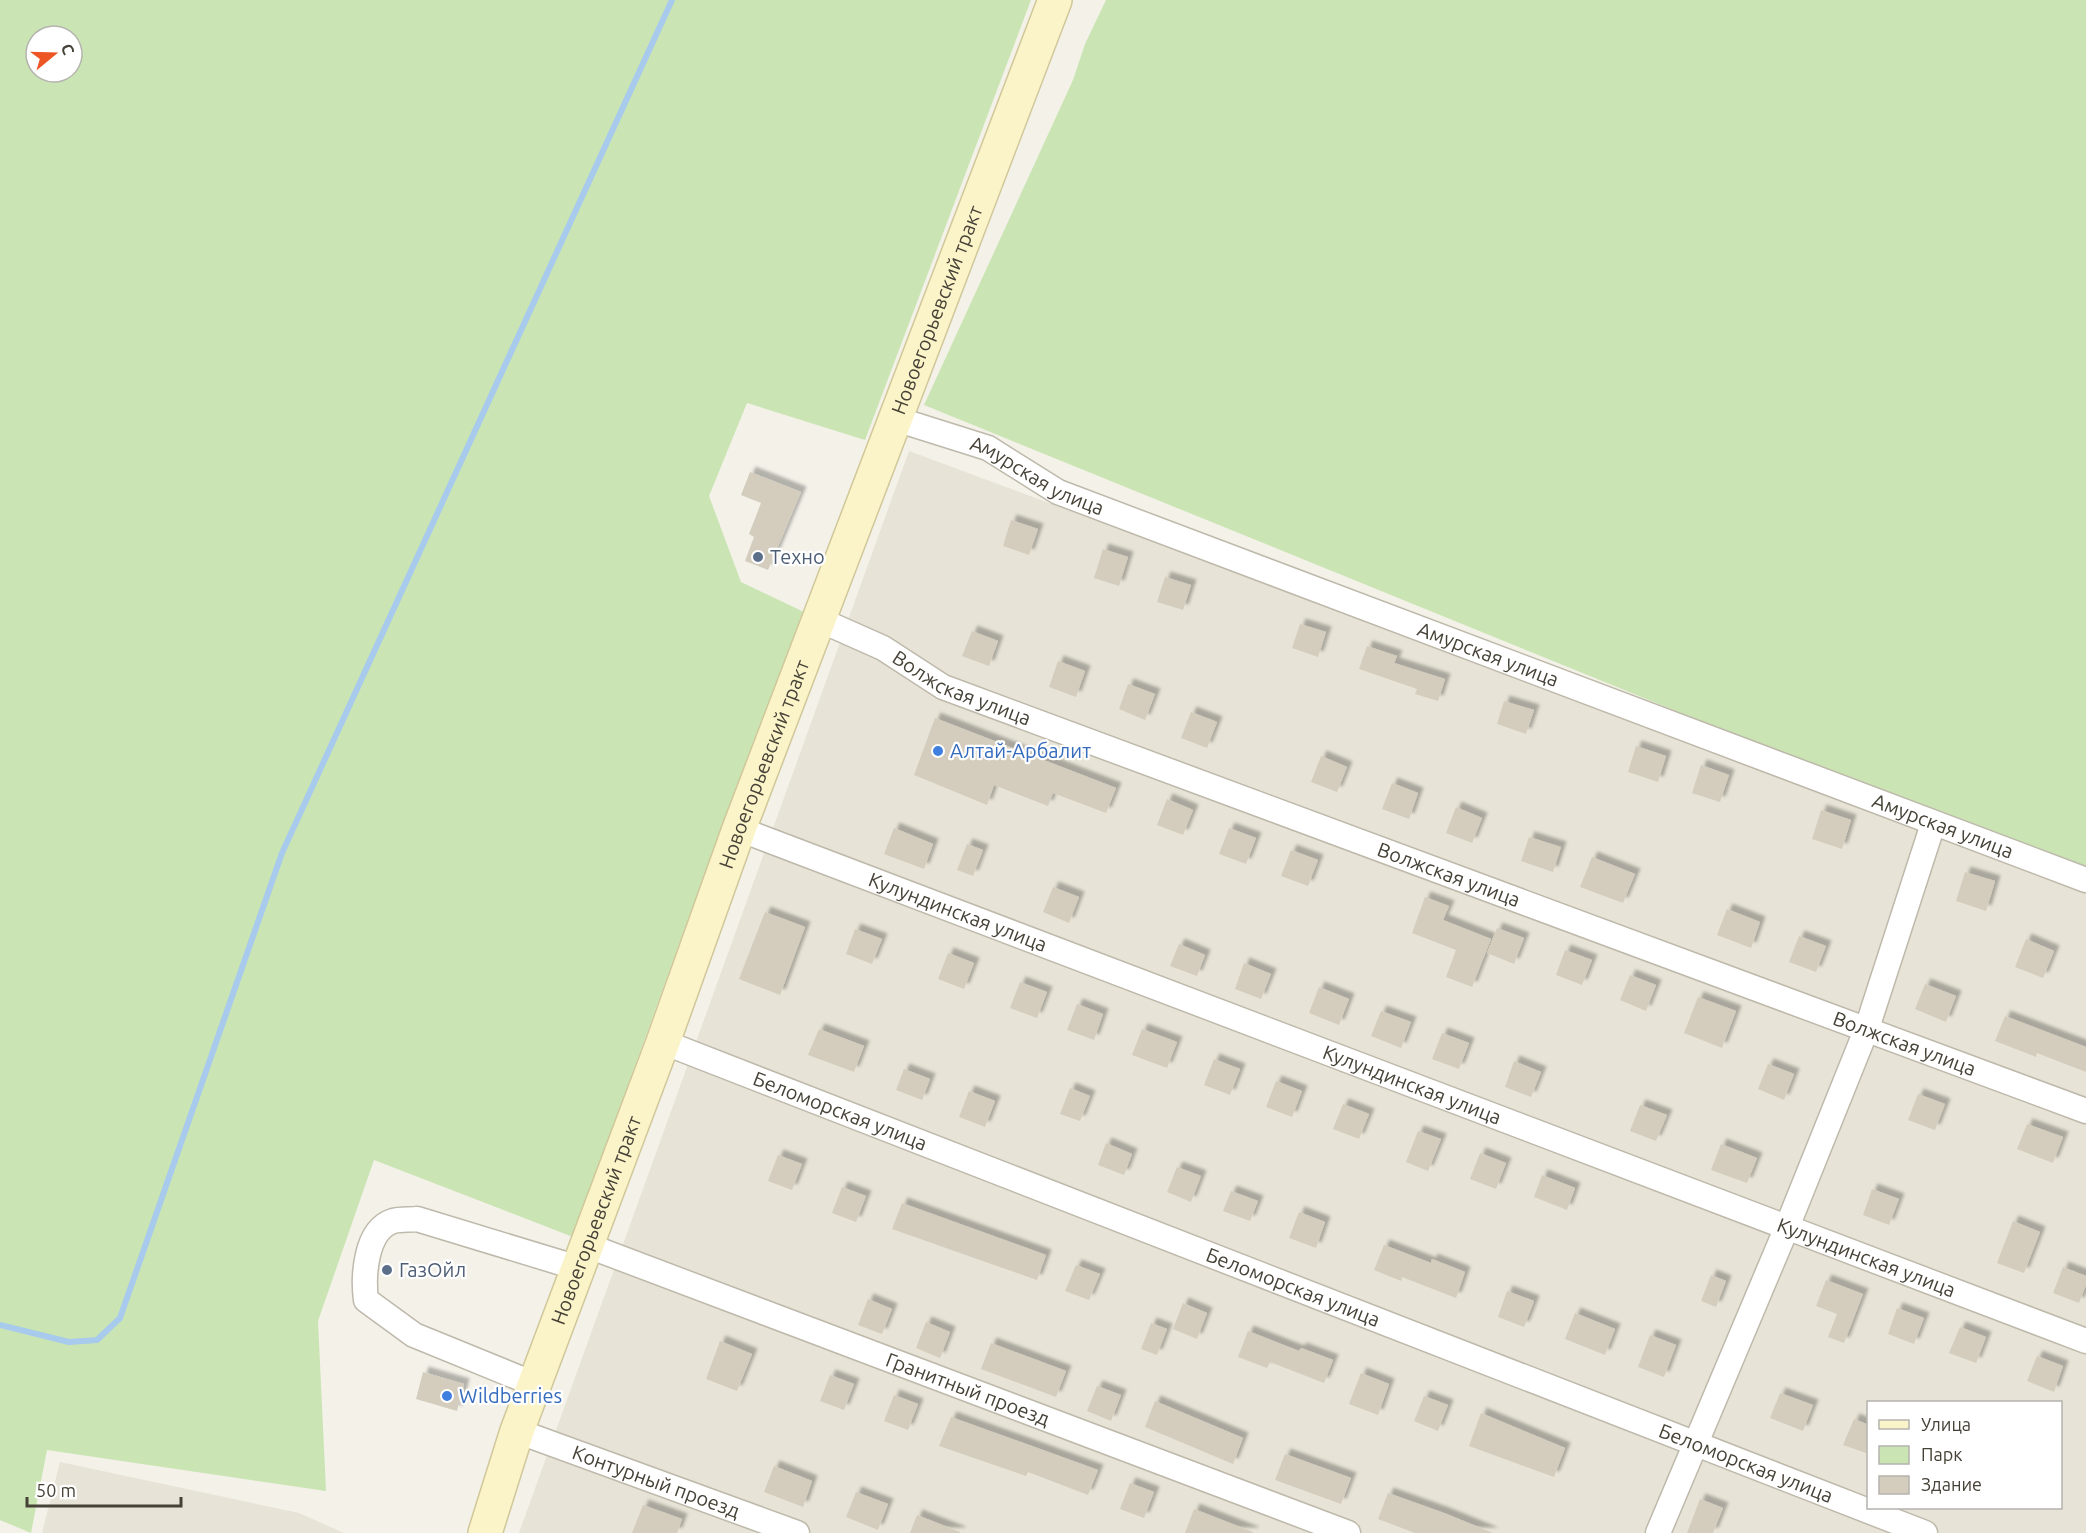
<svg xmlns="http://www.w3.org/2000/svg" width="2086" height="1533" viewBox="0 0 2086 1533" font-family="Ubuntu,sans-serif">
<style>
.residential{fill:#e7e3d6;fill-rule:evenodd}
.green{fill:#cae5b3;fill-rule:evenodd}
.lines{fill:none;stroke-linecap:round;stroke-linejoin:round}
.stream{stroke:#a8caed;stroke-width:6}
.building{fill:#d4cdbe;filter:url(#shadow)}
.minor-casing{stroke:#beb9ab;stroke-width:27}
.secondary-casing{stroke:#d0c79a;stroke-width:36}
.minor{stroke:#fff;stroke-width:24}
.secondary{stroke:#fcf4c9;stroke-width:33}
.service-dot{fill:#5c6f8a;stroke:#fff;stroke-width:2}
.shop-dot{fill:#3f7fe0;stroke:#fff;stroke-width:2}
.labels{text-anchor:middle;stroke-width:4.5;stroke-linejoin:round;paint-order:stroke}
.street-label{font-size:20px;fill:#464237;stroke:#fff}
.service-label{font-size:20px;fill:#4e5e75;stroke:#fff;text-anchor:start}
.shop-label{font-size:20px;fill:#366cbe;stroke:#fff;text-anchor:start}
</style>
<defs>
<filter id="shadow"><feDropShadow dx="5.5" dy="-5.5" stdDeviation="1.5" flood-color="#0004"/></filter>
</defs>
<rect width="100%" height="100%" fill="#f3f1e8"/>
<path class="residential" d="M909,451L2086,888V1533H519ZM1868,1402H2060V1508H1868Z
M60,1462L299,1513L344,1533H42Z"/>
<path class="green" d="M0,0H1031L865,440L747,403L709,496L741,582L806,613L723,823L573,1237L374,1160L318,1321L326,1491L47,1450L31,1533L0,1520ZM36,36H72V72H36Z
M1106,0H2086V871L1934,816L924,405L1073,80L1085,44Z"/>
<g class="lines">
<path class="stream" d="M0,1325L69,1342L97,1340L120,1318L282,853L672,0"/>
</g>
<path class="building" d="M750,472L801,492L768,570L745,561L754,537L749,534L761,503L741,495Z
M1011,520L1038,529L1029,555L1003,546Z
M1103,549L1128,557L1119,586L1094,578Z
M1165,577L1191,585L1183,610L1157,602Z
M1300,624L1326,632L1318,657L1292,648Z
M972,631L998,641L989,666L962,656Z
M1367,646L1397,656L1394,663L1445,679L1438,701L1415,694L1417,689L1359,669Z
M1058,661L1085,671L1076,697L1049,687Z
M1128,684L1155,694L1145,720L1119,709Z
M1504,701L1534,710L1526,734L1497,724Z
M1191,712L1217,722L1207,748L1181,738Z
M935,718L1116,788L1106,813L1053,793L1048,806L994,785L987,805L914,775Z
M1636,746L1666,756L1658,782L1628,772Z
M1321,756L1347,767L1337,792L1311,782Z
M1701,765L1729,775L1720,802L1692,793Z
M1392,783L1418,793L1409,819L1382,809Z
M1167,799L1193,810L1183,835L1157,825Z
M1456,807L1482,818L1472,843L1446,833Z
M1821,810L1851,820L1842,849L1812,839Z
M894,828L933,844L924,869L884,854Z
M1229,828L1256,838L1246,864L1219,854Z
M1529,837L1561,847L1553,872L1521,861Z
M967,844L983,850L973,876L957,870Z
M1291,850L1318,860L1308,886L1281,876Z
M1592,857L1635,874L1623,903L1580,887Z
M1965,872L1995,881L1986,911L1956,901Z
M1053,887L1079,897L1069,923L1043,912Z
M1425,897L1449,906L1443,920L1491,939L1472,987L1446,977L1456,950L1412,933Z
M1727,909L1760,922L1751,948L1717,935Z
M765,912L805,927L780,995L739,979Z
M1497,928L1524,938L1514,964L1487,953Z
M855,929L882,939L872,964L846,954Z
M1799,936L1826,946L1816,972L1789,962Z
M2026,939L2054,951L2043,978L2015,967Z
M1179,944L1205,955L1197,976L1170,966Z
M1565,950L1592,960L1582,985L1556,975Z
M948,953L974,963L964,989L938,979Z
M1244,963L1271,974L1261,999L1235,989Z
M1630,975L1656,985L1646,1011L1620,1000Z
M1020,982L1047,992L1037,1018L1010,1008Z
M1925,984L1956,996L1946,1022L1915,1009Z
M1319,987L1349,999L1339,1025L1309,1013Z
M1698,997L1736,1011L1722,1048L1684,1033Z
M1077,1004L1103,1014L1094,1040L1067,1030Z
M1381,1011L1411,1022L1401,1048L1371,1036Z
M2005,1016L2086,1047V1072L2037,1053L2036,1057L1995,1041Z
M819,1029L864,1046L854,1072L808,1055Z
M1142,1029L1177,1042L1167,1068L1132,1055Z
M1442,1033L1469,1043L1459,1069L1432,1059Z
M1214,1059L1240,1069L1230,1095L1204,1085Z
M1514,1061L1541,1072L1531,1097L1505,1087Z
M1768,1064L1794,1074L1784,1100L1758,1089Z
M904,1069L930,1079L922,1100L896,1090Z
M1276,1081L1302,1091L1292,1117L1266,1107Z
M1070,1088L1090,1096L1080,1121L1060,1114Z
M969,1091L995,1101L985,1127L959,1117Z
M1918,1094L1945,1104L1935,1130L1908,1120Z
M1343,1104L1369,1114L1359,1139L1333,1129Z
M1640,1105L1667,1115L1656,1141L1630,1131Z
M2027,1124L2063,1137L2053,1163L2017,1149Z
M1418,1131L1441,1139L1428,1171L1406,1162Z
M1106,1143L1132,1154L1124,1175L1098,1165Z
M1721,1144L1757,1158L1747,1183L1711,1170Z
M1480,1153L1506,1163L1496,1189L1470,1179Z
M778,1155L802,1164L792,1190L768,1181Z
M1177,1167L1201,1176L1191,1202L1167,1192Z
M1542,1175L1575,1188L1567,1210L1534,1197Z
M842,1187L866,1196L856,1222L832,1213Z
M1872,1189L1899,1199L1889,1225L1863,1215Z
M1231,1191L1258,1201L1250,1221L1223,1211Z
M902,1203L1046,1255L1037,1280L892,1229Z
M1299,1212L1325,1222L1316,1248L1289,1238Z
M2013,1221L2040,1232L2024,1273L1997,1263Z
M1384,1245L1431,1263L1432,1259L1465,1272L1456,1298L1402,1277L1401,1281L1374,1270Z
M1076,1265L1100,1274L1089,1300L1065,1291Z
M2063,1267L2086,1276V1285L2079,1303L2053,1293Z
M1711,1275L1726,1281L1716,1307L1701,1301Z
M1826,1280L1863,1294L1844,1343L1828,1337L1837,1314L1816,1306Z
M1507,1291L1534,1301L1524,1327L1498,1317Z
M868,1299L892,1309L882,1334L858,1325Z
M1183,1303L1207,1313L1197,1339L1173,1329Z
M1897,1308L1924,1318L1914,1344L1888,1334Z
M1575,1313L1615,1329L1605,1355L1565,1339Z
M926,1322L950,1332L940,1358L916,1348Z
M1151,1323L1167,1329L1157,1355L1141,1349Z
M1960,1327L1986,1337L1976,1363L1949,1353Z
M1248,1331L1299,1351L1301,1348L1333,1360L1324,1383L1270,1362L1267,1368L1238,1357Z
M1650,1335L1676,1345L1664,1377L1638,1367Z
M720,1341L752,1354L737,1391L706,1379Z
M991,1343L1066,1371L1056,1397L981,1369Z
M2037,1356L2063,1366L2054,1392L2027,1381Z
M423,1372L464,1384L457,1411L416,1399Z
M1361,1373L1389,1384L1378,1415L1349,1404Z
M830,1375L854,1384L844,1410L820,1401Z
M1097,1386L1121,1395L1111,1421L1087,1411Z
M1780,1393L1813,1405L1803,1431L1770,1418Z
M894,1395L918,1404L908,1430L884,1421Z
M1424,1396L1448,1405L1438,1431L1414,1421Z
M1155,1401L1243,1438L1233,1464L1145,1427Z
M1481,1413L1565,1448L1554,1477L1469,1446Z
M951,1417L1098,1470L1088,1495L1028,1472L1026,1476L939,1446Z
M1854,1419L1869,1425V1454L1843,1445Z
M1285,1454L1351,1478L1341,1504L1275,1480Z
M774,1466L812,1481L803,1507L764,1492Z
M1130,1483L1154,1492L1144,1518L1120,1509Z
M856,1492L888,1504L878,1530L846,1517Z
M1388,1493L1444,1513L1493,1533H1415L1378,1519Z
M1700,1499L1723,1508L1713,1533H1687Z
M643,1505L682,1519L677,1533H632Z
M1194,1509L1253,1532V1533H1185Z
M917,1515L960,1532V1533H910Z"/>
<g class="lines">
<g class="minor-casing">
<g id="minor">
<path id="s1" d="M896,419L988,448L1058,492L2086,880"/>
<path id="s2" d="M820,620L883,648L943,687L2086,1111"/>
<path id="s3" d="M739,829L2086,1341"/>
<path id="s4" d="M663,1042L1925,1533"/>
<path id="s5" d="M586,1245L1348,1533"/>
<path d="M534,1384L414,1335L366,1300C363,1277 365,1230 393,1221C400,1219 410,1220 417,1219L578,1268"/>
<path id="s6" d="M517,1431L797,1533"/>
<path d="M1658,1533L1787,1227L1867,1028L1933,824"/>
</g>
</g>
<g class="secondary-casing">
<g id="secondary">
<path id="s7" d="M485,1533L517,1431L663,1042L739,829L1055,0"/>
</g>
</g>
<use href="#minor" class="minor"/>
<use href="#secondary" class="secondary"/>
</g>
<g class="service-dot">
<circle cx="758" cy="557" r="6"/>
<circle cx="387" cy="1270" r="6"/>
</g>
<g class="shop-dot">
<circle cx="938" cy="751" r="6"/>
<circle cx="447" cy="1396" r="6"/>
</g>
<g class="labels">
<g class="street-label">
<text dy="7" stroke="none"><textPath href="#s7" startOffset="1304">Новоегорьевский тракт</textPath></text>
<text dy="7" stroke="none"><textPath href="#s1" startOffset="153">Амурская улица</textPath></text>
<text dy="7" stroke="none"><textPath href="#s1" startOffset="639">Амурская улица</textPath></text>
<text dy="7" stroke="none"><textPath href="#s2" startOffset="158">Волжская улица</textPath></text>
<text dy="7" stroke="none"><textPath href="#s7" startOffset="818">Новоегорьевский тракт</textPath></text>
<text dy="7" stroke="none"><textPath href="#s1" startOffset="1125">Амурская улица</textPath></text>
<text dy="7" stroke="none"><textPath href="#s2" startOffset="680">Волжская улица</textPath></text>
<text dy="7" stroke="none"><textPath href="#s3" startOffset="234">Кулундинская улица</textPath></text>
<text dy="7" stroke="none"><textPath href="#s2" startOffset="1166">Волжская улица</textPath></text>
<text dy="7" stroke="none"><textPath href="#s3" startOffset="720">Кулундинская улица</textPath></text>
<text dy="7" stroke="none"><textPath href="#s4" startOffset="190">Беломорская улица</textPath></text>
<text dy="7" stroke="none"><textPath href="#s7" startOffset="332">Новоегорьевский тракт</textPath></text>
<text dy="7" stroke="none"><textPath href="#s3" startOffset="1206">Кулундинская улица</textPath></text>
<text dy="7" stroke="none"><textPath href="#s4" startOffset="676">Беломорская улица</textPath></text>
<text dy="7" stroke="none"><textPath href="#s5" startOffset="408">Гранитный проезд</textPath></text>
<text dy="7" stroke="none"><textPath href="#s4" startOffset="1162">Беломорская улица</textPath></text>
<text dy="7" stroke="none"><textPath href="#s6" startOffset="148">Контурный проезд</textPath></text>
</g>
<g class="service-label">
<text x="770" y="564">Техно</text>
<text x="399" y="1277">ГазОйл</text>
</g>
<g class="shop-label">
<text x="950" y="758">Алтай-Арбалит</text>
<text x="459" y="1403">Wildberries</text>
</g>
</g>
<rect x="1867" y="1401" width="195" height="108" fill="#ffffff" stroke="#b5b3af" stroke-width="1.5"/>
<rect x="1879" y="1420" width="30" height="9" fill="#fcf4c9" stroke="#b5b3af" stroke-width="1.5"/>
<text x="1921" y="1431" font-size="18" fill="#464237">Улица</text>
<rect x="1879" y="1446" width="30" height="18" fill="#cae5b3" stroke="#b5b3af" stroke-width="1.5"/>
<text x="1921" y="1461" font-size="18" fill="#464237">Парк</text>
<rect x="1879" y="1476" width="30" height="18" fill="#d4cdbe" stroke="#b5b3af" stroke-width="1.5"/>
<text x="1921" y="1491" font-size="18" fill="#464237">Здание</text>
<g transform="translate(54 54) rotate(71)"><circle r="28" fill="#ffffff" stroke="#b5b3af" stroke-width="1.5"/>
<path d="M0-4.5L10 22L0 15L-10 22Z" fill="#ee5524"/>
<text y="-9" font-size="16" font-weight="bold" text-anchor="middle" fill="#464237">С</text>
</g>
<path d="M27 1497v9h154v-9" fill="none" stroke="#464237" stroke-width="3"/>
<text x="36" y="1497" font-size="18" fill="#464237" stroke="#ffffff" stroke-width="4.5" paint-order="stroke">50 m</text>
</svg>
